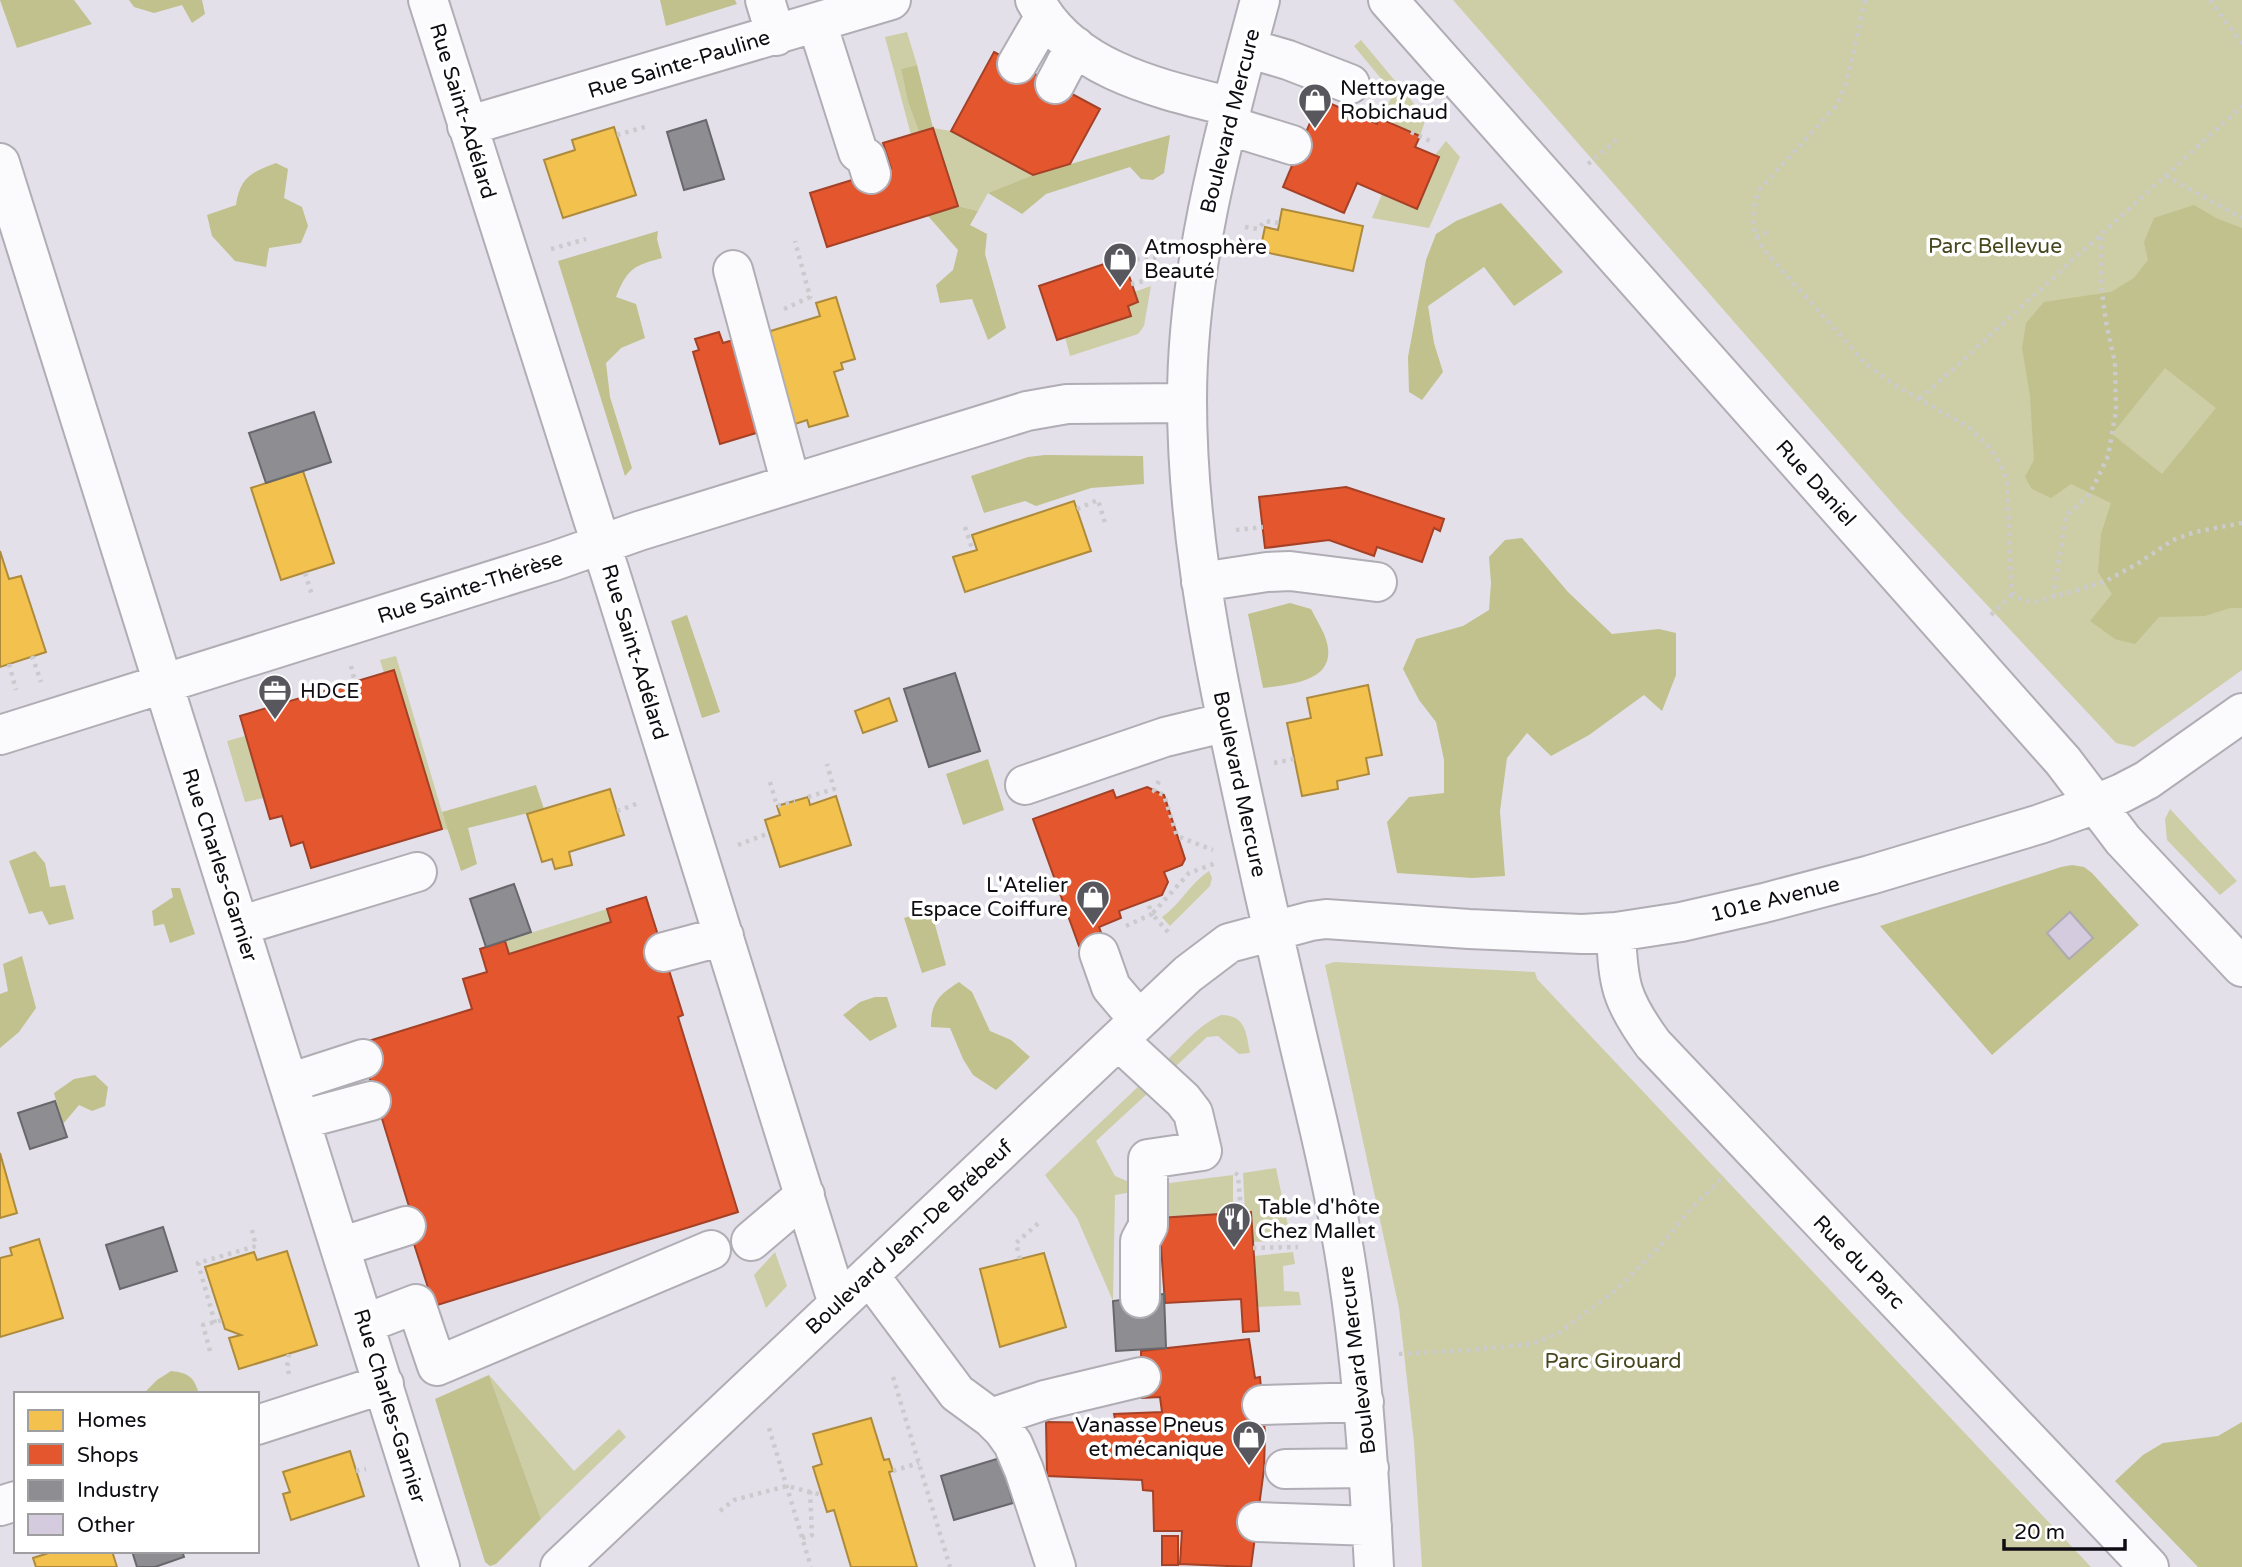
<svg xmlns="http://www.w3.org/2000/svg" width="2242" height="1567" viewBox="0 0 2242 1567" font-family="'Varela Round',sans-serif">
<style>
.green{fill:#cdcda6}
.forest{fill:#c0c18c;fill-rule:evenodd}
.homes{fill:#f2c14e;stroke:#ae8b3c;stroke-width:2}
.shops{fill:#e4572e;stroke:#a44126;stroke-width:2}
.industry{fill:#8d8d92;stroke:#67676c;stroke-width:2}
.building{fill:#d5cbde;stroke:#adaab1;stroke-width:2}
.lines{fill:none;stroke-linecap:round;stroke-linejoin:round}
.minor-casing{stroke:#b0adb5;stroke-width:42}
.path{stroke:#cbcbcd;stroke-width:4.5;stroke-dasharray:3.5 5;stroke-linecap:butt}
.minor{stroke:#fbfafc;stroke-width:38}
.labels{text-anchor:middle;stroke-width:7;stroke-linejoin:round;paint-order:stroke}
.street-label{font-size:21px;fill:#0f0d13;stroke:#fff}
.poi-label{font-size:21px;fill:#0f0d13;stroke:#fff;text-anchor:start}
.park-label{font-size:21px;fill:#46471d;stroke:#fff}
</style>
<rect width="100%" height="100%" fill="#e3e0ea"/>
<path class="green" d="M1453,0H2242V670L2134,747L2116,743L1901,513Z
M907,32L917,65L901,69L908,102L919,132L911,135L885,37Z
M1361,40L1426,118L1420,136L1382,119L1393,93L1354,46Z
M933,128L951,131L1033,175L988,193L978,211L958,206Z
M1446,141L1460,157L1429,228L1372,218L1382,194L1417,209L1439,157L1435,155Z
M1151,286L1144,326L1138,334L1070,356L1065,337L1128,306L1134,292Z
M396,656L442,812L448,830L442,829L394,671L384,673L380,660Z
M245,736L264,798L245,802L227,741Z
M2170,809L2237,881L2220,895L2167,840L2165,819Z
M1209,871L1212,878L1210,886L1170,926L1162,917C1181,904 1190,883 1209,871Z
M607,909L611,922L509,954L505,941Z
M1334,962L1535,972L1537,979L2091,1567H1422L1414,1443L1399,1308L1325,965Z
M1221,1015C1246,1015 1246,1033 1250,1053L1239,1054L1218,1036L1207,1037L1175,1067L1169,1058C1185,1043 1200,1024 1221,1015Z
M1142,1083L1149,1092L1096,1141L1115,1176L1136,1185L1138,1191L1115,1195L1113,1301L1077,1218L1045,1175Z
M1276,1168L1291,1240L1253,1242L1251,1213H1245L1243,1173Z
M1233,1175V1213L1164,1217L1162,1184Z
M775,1252L787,1286L766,1308L754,1275Z
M1293,1252L1295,1264L1283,1266L1284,1291L1299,1292L1301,1305L1257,1307L1254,1256Z
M489,1375L574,1471L619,1429L626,1437L541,1519Z"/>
<path class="forest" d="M0,0H74L92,24L17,48Z
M129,0H202L205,14L192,23L182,5L154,13L134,7Z
M660,0H735L737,4L666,26Z
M917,65L933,128L919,132L908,102L901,69Z
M1170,135L1164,173L1153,180L1141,179L1130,167L1046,194L1022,214L988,193L1033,175Z
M276,163L288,169L284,198L302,207L308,226L301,243L269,248L266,267L235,261L212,236L207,215L236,205C240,177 252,172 276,163Z
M1501,203L1563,272L1514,306L1484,267L1428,306L1434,343L1443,372L1422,400L1409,392L1408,357L1426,260L1436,234L1456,221Z
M2194,205L2216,218L2242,228V608H2230L2205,616L2159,617L2135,644L2115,639L2090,621L2112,594L2098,572L2101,534L2111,503L2071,484L2051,498L2032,489L2025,477L2034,460L2030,396L2022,348L2026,323L2044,302L2111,292L2134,278L2148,260L2144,242L2154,218ZM2165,368L2216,408L2162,474L2112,434Z
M958,206L978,211L970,225L987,234L985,254L1006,328L988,340L972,299L940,303L936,285L953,270L958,250L928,216Z
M658,231L657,239L662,258C633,266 628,268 616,297L636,304L645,338L621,348L606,363L610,397L632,468L625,476L558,261Z
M1045,455L1143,456L1144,484L1091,488L1036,506L1025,501L984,513L971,476L1028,457Z
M1522,538L1568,592L1612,634L1659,629L1676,633V675L1662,711L1644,695L1589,735L1551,756L1527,733L1507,758L1500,811L1505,876L1472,878L1397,873L1387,822L1409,797L1444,793V760L1436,722L1419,700L1403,669L1416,639L1463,626L1489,610L1491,583L1489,557L1505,540Z
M1290,603L1311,609C1315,617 1320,625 1324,634C1343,680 1295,684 1263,688L1248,614Z
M687,615L720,712L702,718L671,621Z
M988,759L1004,810L963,825L946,774Z
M536,785L544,809L468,828L477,864L461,871L442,812Z
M35,851L45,863L50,887L65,885L74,919L49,925L42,911L29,914L9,861Z
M2072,865L2084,867L2092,873L2139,925L1992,1055L1880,926L2061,867ZM2070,912L2093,938L2069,959L2047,934Z
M171,888H180L195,934L170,943L164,924L154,926L152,911L173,897Z
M931,910L946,965L922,973L904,918Z
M22,956L36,1008L19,1032L0,1048V994L8,991L3,964Z
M959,982L972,992L990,1031L1011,1040L1030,1057L996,1090L973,1075L963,1059L950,1028L931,1027C931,1002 939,995 959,982Z
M875,997H887L897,1027L870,1041L843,1015L860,1002Z
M95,1075L108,1087L105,1106L92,1111L79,1105L63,1124L54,1093L74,1079Z
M171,1371C189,1373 194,1377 199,1394H143L157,1380Z
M489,1375L541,1519L496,1564L490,1566L485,1562L435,1399Z
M2242,1422V1567H2198L2115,1481L2143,1455L2163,1443L2218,1436Z"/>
<path class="homes" d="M614,127L636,195L563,218L544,160L575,150L572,140Z
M1282,209L1363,226L1353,271L1260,251L1265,227L1278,230Z
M836,297L855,359L841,363L843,369L834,372L848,416L809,427L807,420L792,425L764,333L820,316L816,303Z
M303,471L334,563L281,580L251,488Z
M1074,501L1091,551L965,592L953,557L977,550L972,535Z
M0,551L9,579L21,576L46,652L0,667Z
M1368,685L1382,755L1366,758L1369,774L1337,781L1338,789L1302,796L1287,723L1311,718L1307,698Z
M889,698L897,721L863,733L855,711Z
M610,789L624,835L569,852L572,865L555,869L552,859L542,862L527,814Z
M836,796L851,845L780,867L765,820L780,815L777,806L808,797L810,805Z
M0,1153L17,1213L0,1218Z
M39,1239L63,1318L0,1337V1258L12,1255L10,1248Z
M287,1251L317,1345L239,1369L229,1338L241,1335L225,1329L205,1267L254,1252L257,1260Z
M1044,1253L1066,1327L1000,1347L980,1269Z
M871,1418L884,1460L889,1459L893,1471L889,1472L917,1567H851L834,1510L827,1512L813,1467L822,1464L813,1434Z
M350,1451L364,1496L291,1520L283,1494L290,1492L283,1472Z
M55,1551H112L117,1567H36L33,1558Z"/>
<path class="shops" d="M994,52L1100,109L1070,164L1033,175L951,131Z
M1320,99L1377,124L1379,118L1420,136L1415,147L1439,157L1417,209L1357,183L1344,213L1283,187Z
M933,128L958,206L827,247L810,193L891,168L883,143Z
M1110,262L1114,271L1126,267L1138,302L1128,306L1131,316L1057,340L1039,286Z
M719,332L723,343L740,338L766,430L720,444L693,352L699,350L695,339Z
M1346,487L1444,519L1440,531L1434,528L1422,562L1377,547L1374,556L1329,540L1265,548L1259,497Z
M394,670L442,829L311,868L303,842L291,846L282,816L270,819L240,716Z
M1147,787L1164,795L1185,859L1182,865L1164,872L1168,882L1162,895L1119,911L1121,918L1099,927L1103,938L1079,946L1033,819L1113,790L1116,798Z
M646,897L683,1015L678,1017L738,1212L434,1306L413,1241L419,1239L359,1044L472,1009L463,979L487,972L480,949L505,941L509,954L611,922L607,909Z
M1251,1212L1259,1331L1243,1332L1241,1299L1165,1303L1159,1218Z
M1249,1339L1255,1378L1260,1377L1265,1433L1264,1469L1251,1567L1180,1564L1182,1531H1154L1153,1491L1143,1490L1142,1480L1047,1476L1046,1422L1116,1423L1114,1414L1162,1412L1160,1397L1142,1398L1141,1351Z
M1162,1536H1178V1565H1162Z"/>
<path class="industry" d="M706,120L724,179L684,190L667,132Z
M314,412L331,462L266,483L249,433Z
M955,673L980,751L929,767L904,689Z
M514,884L531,932L486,947L470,899Z
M55,1101L67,1137L30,1149L18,1113Z
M163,1227L177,1271L120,1289L106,1245Z
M1164,1294L1166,1348L1116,1351L1113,1301Z
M1000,1458L1013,1503L954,1520L941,1476Z
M132,1551H182L184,1557L155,1567H137Z"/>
<path class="building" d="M2070,912L2093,938L2069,959L2047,933Z"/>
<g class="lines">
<g class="minor-casing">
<path id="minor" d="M428,0L613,582L838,1304
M765,0L776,36
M1035,0C1072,71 1161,89 1232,107
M1260,0C1225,131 1187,263 1187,400C1187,515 1207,629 1231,741C1251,835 1272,929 1294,1022C1310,1092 1329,1162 1341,1233C1361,1344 1368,1455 1374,1567
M1388,0L2063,761L2123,840L2242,967
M817,23L858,152L866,158L871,174
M1247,48L1288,60L1350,84
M1017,64L1045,16
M1055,84L1075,46
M1227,125L1292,145
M467,126L891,0
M0,163L440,1567
M733,270L791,484
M1201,582L1267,572L1290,571L1377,582
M0,735L554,561L639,531L1027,411L1067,404L1186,403
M1025,785L1165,737L1227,722
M239,926L417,872
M1616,932C1618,985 1621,1000 1653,1044L2149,1567
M664,952L724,936
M1099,953L1111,987L1139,1020
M1118,1040L1183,1100L1193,1113L1202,1151L1148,1159V1226L1140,1241V1298
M289,1083L363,1059
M300,1120L371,1101
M751,1241L805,1195
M340,1247L406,1226
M869,1275L957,1393L991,1418L1003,1430L1013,1444L1024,1470L1056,1567
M364,1324L416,1304L437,1366L711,1250
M1262,1405L1364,1402
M991,1418L1045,1400L1141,1377
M257,1425L384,1384
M1285,1469L1369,1468
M0,1506L16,1501
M1257,1522L1372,1526
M560,1567L1188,974L1229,943L1311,921L1326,919L1469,929L1582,934L1616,932L1681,922L1764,903L1870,875L2040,824L2096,804L2122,793L2147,780L2242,713"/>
</g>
<path class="path" d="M1865,0L1846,84L1837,105L1760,189C1750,214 1750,226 1763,249L1866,364L1893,384L1970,428L1990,448L2001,465L2007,481L2011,578L2013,594L2023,600L2035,602L2104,582L2137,564L2173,540L2195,532L2242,523
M2210,0L2242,44
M1411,132L1430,141
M617,135L648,126
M1588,164L1620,137
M2166,176L2242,218
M1245,227L1258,229L1265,221L1279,223
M1756,237L1770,231
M551,249L586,239
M1112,267L1145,257L1158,258
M1131,284L1156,278
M784,309L810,297L795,241
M1920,399L2242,106
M1077,509L1098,500L1105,523
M965,527L973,551
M1236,530L1263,527
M305,573L312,595
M2053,597L2066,516L2089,495L2099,475L2108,456L2116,411L2115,363L2106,322L2101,285V235
M1991,615L2013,594
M32,656L41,682
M9,664L16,690
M351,666L355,682
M266,691L269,707
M1274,763L1294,759
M1159,781L1154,791L1164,795L1177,836L1213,850
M770,782L777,806L795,801
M808,797L834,789L827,764
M617,811L639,803
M738,845L769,833
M1049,907L1062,901
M1126,926L1152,914L1147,901
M1168,932L1152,914L1189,873L1216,863
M1235,1173L1238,1175L1241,1212
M1253,1248L1298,1247
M1020,1259L1016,1243L1041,1221
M215,1323L198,1263L256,1246L252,1230
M210,1351L203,1325L223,1320
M289,1354L287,1367L289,1374
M1399,1354L1469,1350L1532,1344L1559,1333L1617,1289L1659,1247L1691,1209L1724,1176
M893,1377L950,1567
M769,1428L811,1567
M356,1471L366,1469
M893,1471L919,1463
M720,1511L734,1500L787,1486L822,1495
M802,1538L812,1535L810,1491"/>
<use href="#minor" class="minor"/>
</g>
<defs>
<g id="shop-pin" transform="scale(1.75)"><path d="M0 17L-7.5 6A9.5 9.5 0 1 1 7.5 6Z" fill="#59575e" stroke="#fff"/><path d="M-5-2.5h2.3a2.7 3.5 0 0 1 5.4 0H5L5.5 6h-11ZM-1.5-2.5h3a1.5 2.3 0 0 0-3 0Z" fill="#fff"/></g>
<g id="office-pin" transform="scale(1.75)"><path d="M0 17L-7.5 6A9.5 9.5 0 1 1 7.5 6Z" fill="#59575e" stroke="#fff"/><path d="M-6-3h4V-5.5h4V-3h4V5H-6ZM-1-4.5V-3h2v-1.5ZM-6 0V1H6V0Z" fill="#fff"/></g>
<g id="restaurant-pin" transform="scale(1.75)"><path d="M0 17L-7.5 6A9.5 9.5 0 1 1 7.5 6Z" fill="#59575e" stroke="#fff"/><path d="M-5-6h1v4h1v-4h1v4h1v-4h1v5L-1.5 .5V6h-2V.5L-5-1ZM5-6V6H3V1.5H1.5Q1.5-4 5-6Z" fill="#fff"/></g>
</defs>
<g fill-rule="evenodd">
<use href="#shop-pin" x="1315" y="100"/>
<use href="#shop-pin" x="1120" y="259"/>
<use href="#office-pin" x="275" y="691"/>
<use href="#shop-pin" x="1093" y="897"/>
<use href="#restaurant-pin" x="1234" y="1219"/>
<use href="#shop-pin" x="1249" y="1437"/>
</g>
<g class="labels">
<g class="street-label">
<text transform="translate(679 64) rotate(-17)" y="7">Rue Sainte-Pauline</text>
<text transform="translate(463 111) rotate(73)" y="7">Rue Saint-Adélard</text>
<text transform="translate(1230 121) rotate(-76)" y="7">Boulevard Mercure</text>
<text transform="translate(1816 483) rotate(48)" y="7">Rue Daniel</text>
<text transform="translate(470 587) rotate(-18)" y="7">Rue Sainte-Thérèse</text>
<text transform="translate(635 652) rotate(73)" y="7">Rue Saint-Adélard</text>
<text transform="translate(1240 784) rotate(78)" y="7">Boulevard Mercure</text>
<text transform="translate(220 865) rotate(72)" y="7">Rue Charles-Garnier</text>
<text transform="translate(1775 899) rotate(-14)" y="7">101e Avenue</text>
<text transform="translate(909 1237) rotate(-43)" y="7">Boulevard Jean-De Brébeuf</text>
<text transform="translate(1859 1262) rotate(46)" y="7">Rue du Parc</text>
<text transform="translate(1357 1360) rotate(-97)" y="7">Boulevard Mercure</text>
<text transform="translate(390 1406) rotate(73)" y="7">Rue Charles-Garnier</text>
</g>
<g class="poi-label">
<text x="1340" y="95">Nettoyage<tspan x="1340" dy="24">Robichaud</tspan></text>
<text x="1144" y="254">Atmosphère<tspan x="1144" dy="24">Beauté</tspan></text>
<text x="300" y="698">HDCE</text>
<text x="1068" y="892" text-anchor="end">L'Atelier<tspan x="1068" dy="24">Espace Coiffure</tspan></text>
<text x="1258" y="1214">Table d'hôte<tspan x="1258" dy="24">Chez Mallet</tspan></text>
<text x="1224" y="1432" text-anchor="end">Vanasse Pneus<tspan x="1224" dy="24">et mécanique</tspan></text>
</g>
<g class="park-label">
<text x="1995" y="253">Parc Bellevue</text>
<text x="1613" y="1368">Parc Girouard</text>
</g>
</g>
<rect x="14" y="1392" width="245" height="161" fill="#ffffff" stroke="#9f9ea1" stroke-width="2"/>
<rect x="28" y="1410" width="35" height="21" fill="#f2c14e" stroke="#9f9ea1" stroke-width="2"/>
<text x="77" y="1427" font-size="21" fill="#0f0d13">Homes</text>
<rect x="28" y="1444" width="35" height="21" fill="#e4572e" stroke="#9f9ea1" stroke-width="2"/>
<text x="77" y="1462" font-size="21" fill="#0f0d13">Shops</text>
<rect x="28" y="1480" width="35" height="21" fill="#8d8d92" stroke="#9f9ea1" stroke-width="2"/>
<text x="77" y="1497" font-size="21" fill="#0f0d13">Industry</text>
<rect x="28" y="1514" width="35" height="21" fill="#d5cbde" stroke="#9f9ea1" stroke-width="2"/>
<text x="77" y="1532" font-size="21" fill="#0f0d13">Other</text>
<path d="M2004 1539v10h121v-10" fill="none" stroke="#0f0d13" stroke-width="3.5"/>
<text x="2014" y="1539" font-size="21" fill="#0f0d13" stroke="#ffffff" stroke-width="5" paint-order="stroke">20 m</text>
</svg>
